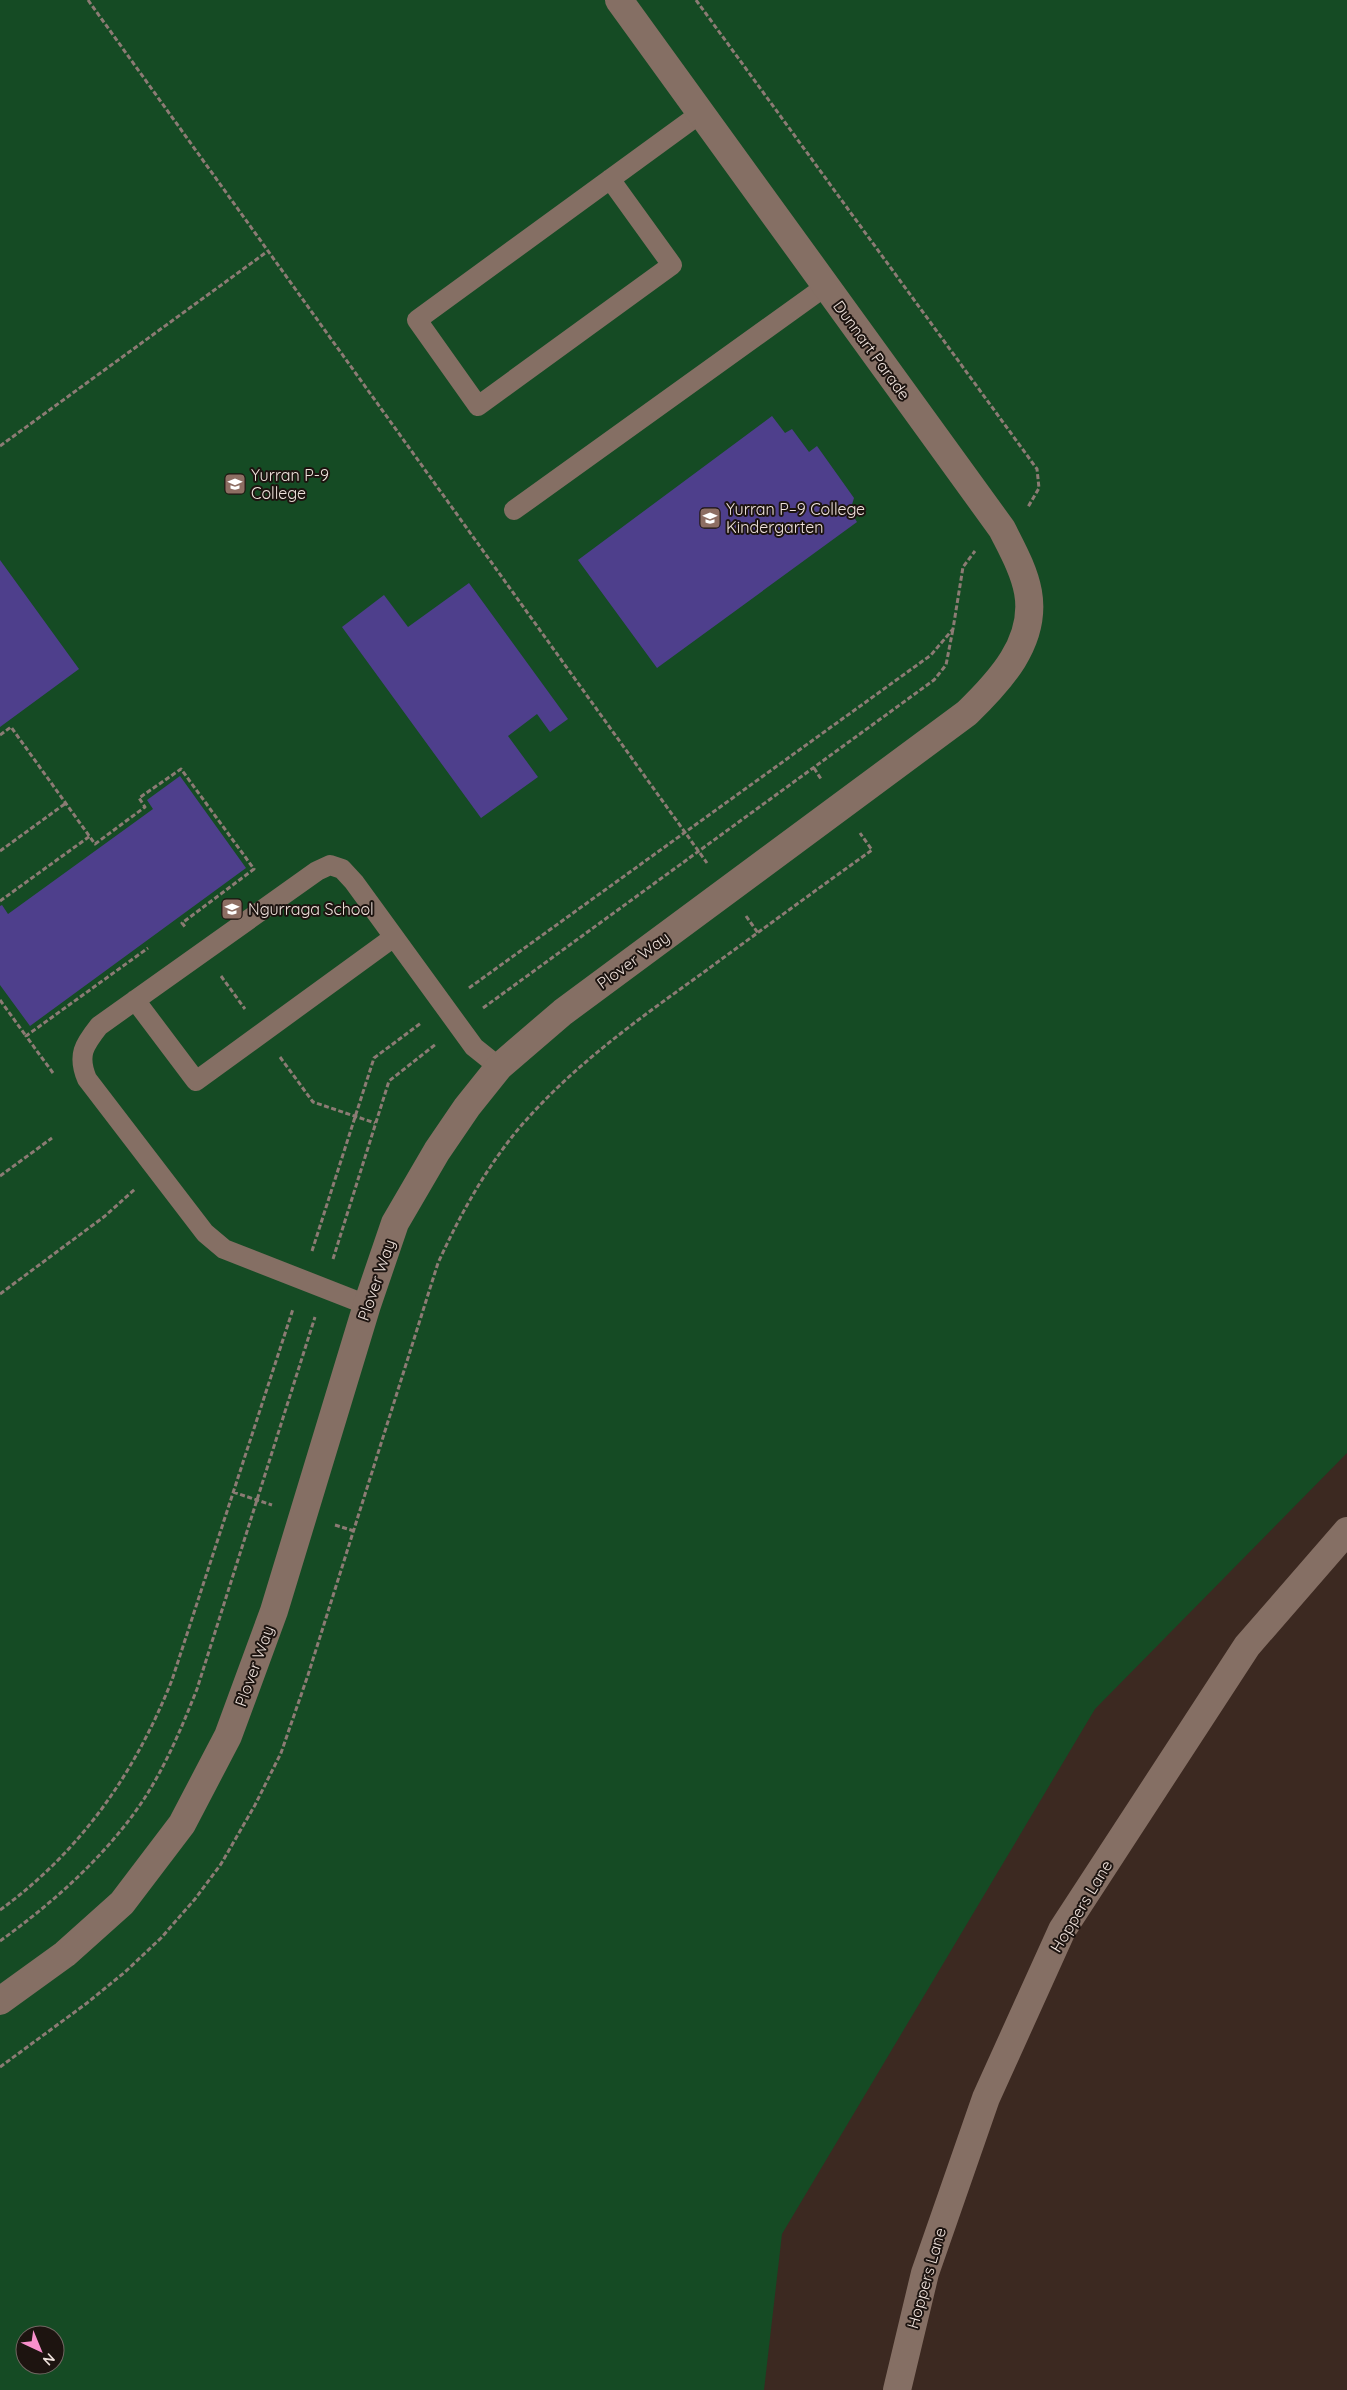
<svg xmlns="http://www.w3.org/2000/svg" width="1347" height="2390" viewBox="0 0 1347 2390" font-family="Quicksand,sans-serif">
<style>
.green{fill:#154b24;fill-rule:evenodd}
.building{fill:#4e3f8c}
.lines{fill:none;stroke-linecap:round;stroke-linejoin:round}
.path{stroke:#8c7b74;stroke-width:3;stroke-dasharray:5 2.5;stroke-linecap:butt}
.service{stroke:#856f64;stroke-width:20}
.tertiary{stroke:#856f64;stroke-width:28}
.labels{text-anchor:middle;stroke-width:4;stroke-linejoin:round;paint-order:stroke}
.street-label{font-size:16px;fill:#efe2dc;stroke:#1d1410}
.poi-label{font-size:16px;fill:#efe2dc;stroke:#1d1410;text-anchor:start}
</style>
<rect width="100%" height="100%" fill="#3c2921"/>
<path class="green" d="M0,0H1347V1453L1095,1709L782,2234L764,2390H0ZM25,2335H55V2365H25Z"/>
<path class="building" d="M772,416L785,433L792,429L809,452L817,446L854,498L850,511L857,522L657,668L578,560Z
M0,560L79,669L0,727Z
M469,583L568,719L550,732L537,714L508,736L538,777L481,818L342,627L384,595L408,627Z
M180,776L246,868L30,1026L0,985V906L2,905L8,914L153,809L147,800Z"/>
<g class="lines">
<path class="path" d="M88,0L707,863
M696,0L1037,469L1039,488L1028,507
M0,446L268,251
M0,735L11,727L95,844L145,807L139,798L181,769L254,869L182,923L186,928
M814,768L821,779
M0,851L66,803
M0,901L90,836
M746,916L758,933
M221,976L245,1009
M469,988L931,655L953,629L963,567L975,551
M0,1000L26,1036
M483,1008L934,680L946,665L953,629
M280,1057L313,1102L375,1123
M53,1073L26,1036L148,948
M0,1176L52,1138
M312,1251L374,1058L421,1023
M333,1259L389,1081L436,1044
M0,1294L105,1216L135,1189
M233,1492L272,1505
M335,1525L354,1531
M0,1910C81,1851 135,1773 172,1680L293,1309
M0,1941C54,1902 107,1855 144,1799C166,1765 182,1727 197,1689L315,1317
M0,2067L87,2003L125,1972L161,1938L195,1899L221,1864L255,1805L281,1753L308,1675L438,1263C459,1217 483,1173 515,1133C569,1068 636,1021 704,972C760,931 816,890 872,850L860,833"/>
<path class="service" d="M610,179L672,265L478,406L417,320L701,113
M514,510L826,286
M135,1000L196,1081L394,937
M367,1305L224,1249L205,1233L87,1079C77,1055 84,1045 99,1026L317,871L330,865L342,869L354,882L474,1047L499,1067"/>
<path class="tertiary" d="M0,2001L65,1954L122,1903L182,1824L228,1736L274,1611L367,1305L395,1223L437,1151L467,1107L499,1067L563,1012L967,713C999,682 1037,642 1028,592C1024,570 1012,549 1002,529L619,0
M897,2390L925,2273L986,2098L1062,1930L1247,1646L1347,1531"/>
</g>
<defs>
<g id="school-square" transform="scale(1.125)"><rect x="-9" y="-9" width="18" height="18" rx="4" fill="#8d6e63" stroke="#1d1410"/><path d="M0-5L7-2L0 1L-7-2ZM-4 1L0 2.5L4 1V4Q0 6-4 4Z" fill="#fff"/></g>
</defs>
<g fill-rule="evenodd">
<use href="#school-square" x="235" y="484"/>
<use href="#school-square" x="710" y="518"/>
<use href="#school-square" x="232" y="909"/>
</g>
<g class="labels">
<g class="street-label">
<text transform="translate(872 350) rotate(54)" y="6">Dunnart Parade</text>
<text transform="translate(633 960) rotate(-36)" y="6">Plover Way</text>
<text transform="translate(376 1280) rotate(-71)" y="6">Plover Way</text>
<text transform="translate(254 1666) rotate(-70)" y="6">Plover Way</text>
<text transform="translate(1081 1906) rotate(-59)" y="6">Hoppers Lane</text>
<text transform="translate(926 2278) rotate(-74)" y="6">Hoppers Lane</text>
</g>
<g class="poi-label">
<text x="251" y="481">Yurran P-9<tspan x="251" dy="18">College</tspan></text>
<text x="726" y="515">Yurran P–9 College<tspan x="726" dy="18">Kindergarten</tspan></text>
<text x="248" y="915">Ngurraga School</text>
</g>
</g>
<g transform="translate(40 2350) rotate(136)"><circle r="24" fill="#1d1410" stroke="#716662"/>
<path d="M0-4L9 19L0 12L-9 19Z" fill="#f890cc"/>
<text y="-8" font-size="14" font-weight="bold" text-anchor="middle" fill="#efe2dc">N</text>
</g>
</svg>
